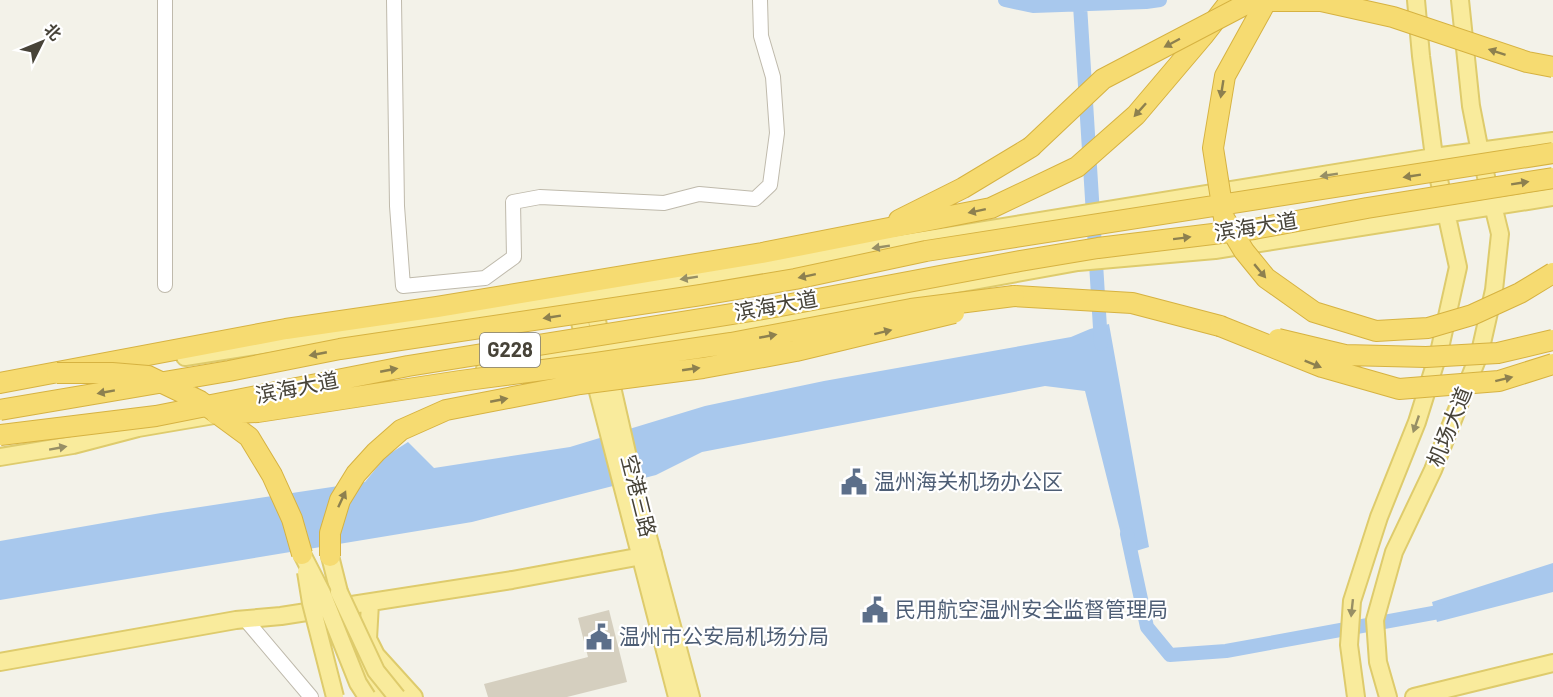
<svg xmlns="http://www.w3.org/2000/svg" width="1553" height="697" viewBox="0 0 1553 697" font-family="Barlow,'Noto Sans SC',sans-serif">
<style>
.water{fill:#a8c8ed}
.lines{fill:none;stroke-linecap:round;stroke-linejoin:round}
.canal{stroke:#a8c8ed;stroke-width:14}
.building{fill:#d5cfbf}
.minor-casing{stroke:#bfbaac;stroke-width:16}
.major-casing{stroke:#decb6c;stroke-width:20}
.highway-casing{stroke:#d6b241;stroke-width:22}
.minor{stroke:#fff;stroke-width:14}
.major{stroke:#f9eb9c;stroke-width:16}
.highway{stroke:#f6db71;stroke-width:20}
.major-bridge-casing{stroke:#decb6c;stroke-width:20;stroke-linecap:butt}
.highway-bridge-casing{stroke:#d6b241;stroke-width:22;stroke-linecap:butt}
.major-bridge{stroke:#f9eb9c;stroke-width:16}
.highway-bridge{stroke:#f6db71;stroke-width:20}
.oneway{fill:#8d804f}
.oneway2{fill:#978f65}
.labels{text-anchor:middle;stroke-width:4.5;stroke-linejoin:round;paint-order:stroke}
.shield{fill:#fff;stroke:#7e7b74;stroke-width:1.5}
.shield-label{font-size:20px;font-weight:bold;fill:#474338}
.street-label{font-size:21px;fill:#474338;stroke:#fff}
.service-label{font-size:21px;fill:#4e5e75;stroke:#fff;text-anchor:start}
</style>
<rect width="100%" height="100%" fill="#f3f2e9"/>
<path class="water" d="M1109,324L1149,547L1126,554L1085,391L1045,386L702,452L656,475L472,522L0,600V541L161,513L365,482L386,456L408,442L434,468L570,447L705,406L824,381L1071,337L1090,329Z
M1553,563V592L1437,622L1432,602Z"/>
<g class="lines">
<path class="canal" d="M1005,0L1033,6L1146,2L1160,0
M1080,5L1101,344
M1127,534L1147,627L1170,655L1226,651L1444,611"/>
</g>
<path class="building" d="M609,610L627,682L567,697H488L484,684L588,657L578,618Z"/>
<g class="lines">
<g class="minor-casing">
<path id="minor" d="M394,0L397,206L403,286L485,278L514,257L513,202L540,197L664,203L699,194L755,199L770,185L777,133L773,77L761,36L760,0
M165,285V0
M245,619L311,697"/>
</g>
<g class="major-casing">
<path id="major" d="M592,299L635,488L691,697
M575,303L677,697
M185,357L591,294L1434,157L1553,141
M485,369L1078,262L1215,250L1553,197
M0,457L73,445L138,428L226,413
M330,556L339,592
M370,603L368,639L376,655L414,697
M353,654L367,680L383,697
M0,662L236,620L281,616L512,580L653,554
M1356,697L1349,645L1352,601L1379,517L1417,422L1440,348L1458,267L1434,157L1421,56L1416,0
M1388,697L1378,662L1375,620L1394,552L1433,470L1480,352L1494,290L1500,234L1480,152L1471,106L1460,0
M1414,697L1553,663"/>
</g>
<g class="highway-casing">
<path id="highway" d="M899,220L963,188L1031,147
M1014,296L1132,303L1220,326
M0,383L286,329L437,307L762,253L991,208L1077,167L1136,115L1203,36L1231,0"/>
</g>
<use href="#minor" class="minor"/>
<use href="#major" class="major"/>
<use href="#highway" class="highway"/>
<g class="major-bridge-casing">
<path id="major-bridge" d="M302,554L322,593L358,683L367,697
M306,572L311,603L335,697
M339,592L376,671L397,697"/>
</g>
<g class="highway-bridge-casing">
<path id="highway-bridge" d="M1267,0L1225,76L1213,148L1224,218L1244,251L1266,278L1314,312L1376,331L1428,328L1472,315L1520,293L1553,273
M1031,147L1103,79L1252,1H1321L1393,17L1527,62L1553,67
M1220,326L1322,367L1399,389L1499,381L1553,364
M1278,339L1345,355L1426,357L1498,353L1553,340
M57,373H112L148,376L200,401L249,437L272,475L292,519L302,554
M0,410L229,371L340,349L701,295L795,279L926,251L1553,153
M216,414L258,412L460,381L596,363L731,343L911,309L1014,296
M0,435L156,416L408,366L775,307L1020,261L1098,248L1254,229L1367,208L1553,178
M330,556V533L340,500L356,474L376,452L401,430L446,410L580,384L703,368L796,351L954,313"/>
</g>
<use href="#major-bridge" class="major-bridge"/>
<use href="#highway-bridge" class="highway-bridge"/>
</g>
<defs><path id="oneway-solid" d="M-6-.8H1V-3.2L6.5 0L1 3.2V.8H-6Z" transform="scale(1.5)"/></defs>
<g class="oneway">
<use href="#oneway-solid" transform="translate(1172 43) rotate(152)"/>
<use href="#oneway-solid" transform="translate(1497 52) rotate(-162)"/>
<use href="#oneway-solid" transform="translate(1222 89) rotate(99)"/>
<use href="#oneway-solid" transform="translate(1140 110) rotate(132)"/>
<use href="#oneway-solid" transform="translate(1412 176) rotate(171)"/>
<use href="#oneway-solid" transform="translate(1520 183) rotate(-9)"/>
<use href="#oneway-solid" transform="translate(977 211) rotate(168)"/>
<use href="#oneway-solid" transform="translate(1182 238) rotate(-7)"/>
<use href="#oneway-solid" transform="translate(1260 271) rotate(50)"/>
<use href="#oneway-solid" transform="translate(807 276) rotate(168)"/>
<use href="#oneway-solid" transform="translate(552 317) rotate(171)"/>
<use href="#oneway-solid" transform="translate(883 332) rotate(-14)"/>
<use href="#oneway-solid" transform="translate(768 336) rotate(-11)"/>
<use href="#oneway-solid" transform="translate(318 354) rotate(169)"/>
<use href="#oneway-solid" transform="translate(1313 364) rotate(22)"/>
<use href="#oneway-solid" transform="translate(691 369) rotate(-8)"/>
<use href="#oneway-solid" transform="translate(389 370) rotate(-11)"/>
<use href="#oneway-solid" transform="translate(1504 379) rotate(-14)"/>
<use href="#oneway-solid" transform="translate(106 392) rotate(170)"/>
<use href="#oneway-solid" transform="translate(499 400) rotate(-11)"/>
<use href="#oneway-solid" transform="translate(342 499) rotate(-65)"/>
</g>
<g class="oneway2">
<use href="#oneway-solid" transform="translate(1329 175) rotate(171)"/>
<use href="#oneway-solid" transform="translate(881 247) rotate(171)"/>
<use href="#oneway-solid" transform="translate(689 278) rotate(171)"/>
<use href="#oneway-solid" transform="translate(1416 424) rotate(109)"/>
<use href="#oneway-solid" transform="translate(58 448) rotate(-10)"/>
<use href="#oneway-solid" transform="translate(1352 608) rotate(96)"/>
</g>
<defs>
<g id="civic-bare" transform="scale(2.07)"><path d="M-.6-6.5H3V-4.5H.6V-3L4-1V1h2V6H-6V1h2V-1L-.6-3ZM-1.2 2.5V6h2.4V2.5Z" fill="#5c6f8a" stroke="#fff" stroke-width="2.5" paint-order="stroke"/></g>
</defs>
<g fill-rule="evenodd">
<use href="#civic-bare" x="854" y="482"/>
<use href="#civic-bare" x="875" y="610"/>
<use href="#civic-bare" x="599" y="637"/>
</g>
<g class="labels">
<rect class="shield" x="480" y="333" width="60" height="34" rx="4.5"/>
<g class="shield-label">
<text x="510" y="357">G228</text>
</g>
<g class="street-label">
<text transform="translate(1256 227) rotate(-9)" y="7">滨海大道</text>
<text transform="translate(776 306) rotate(-10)" y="7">滨海大道</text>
<text transform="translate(297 388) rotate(-11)" y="7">滨海大道</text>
<text transform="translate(1450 427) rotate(-68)" y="7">机场大道</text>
<text transform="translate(638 496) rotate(76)" y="7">空港三路</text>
</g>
<g class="service-label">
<text x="874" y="489">温州海关机场办公区</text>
<text x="895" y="617">民用航空温州安全监督管理局</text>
<text x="619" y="644">温州市公安局机场分局</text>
</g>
</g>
<g transform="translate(42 42) rotate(47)" stroke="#ffffff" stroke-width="4.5" paint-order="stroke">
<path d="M0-4.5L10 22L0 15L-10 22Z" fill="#474338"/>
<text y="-9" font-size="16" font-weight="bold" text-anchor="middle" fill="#474338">北</text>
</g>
</svg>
